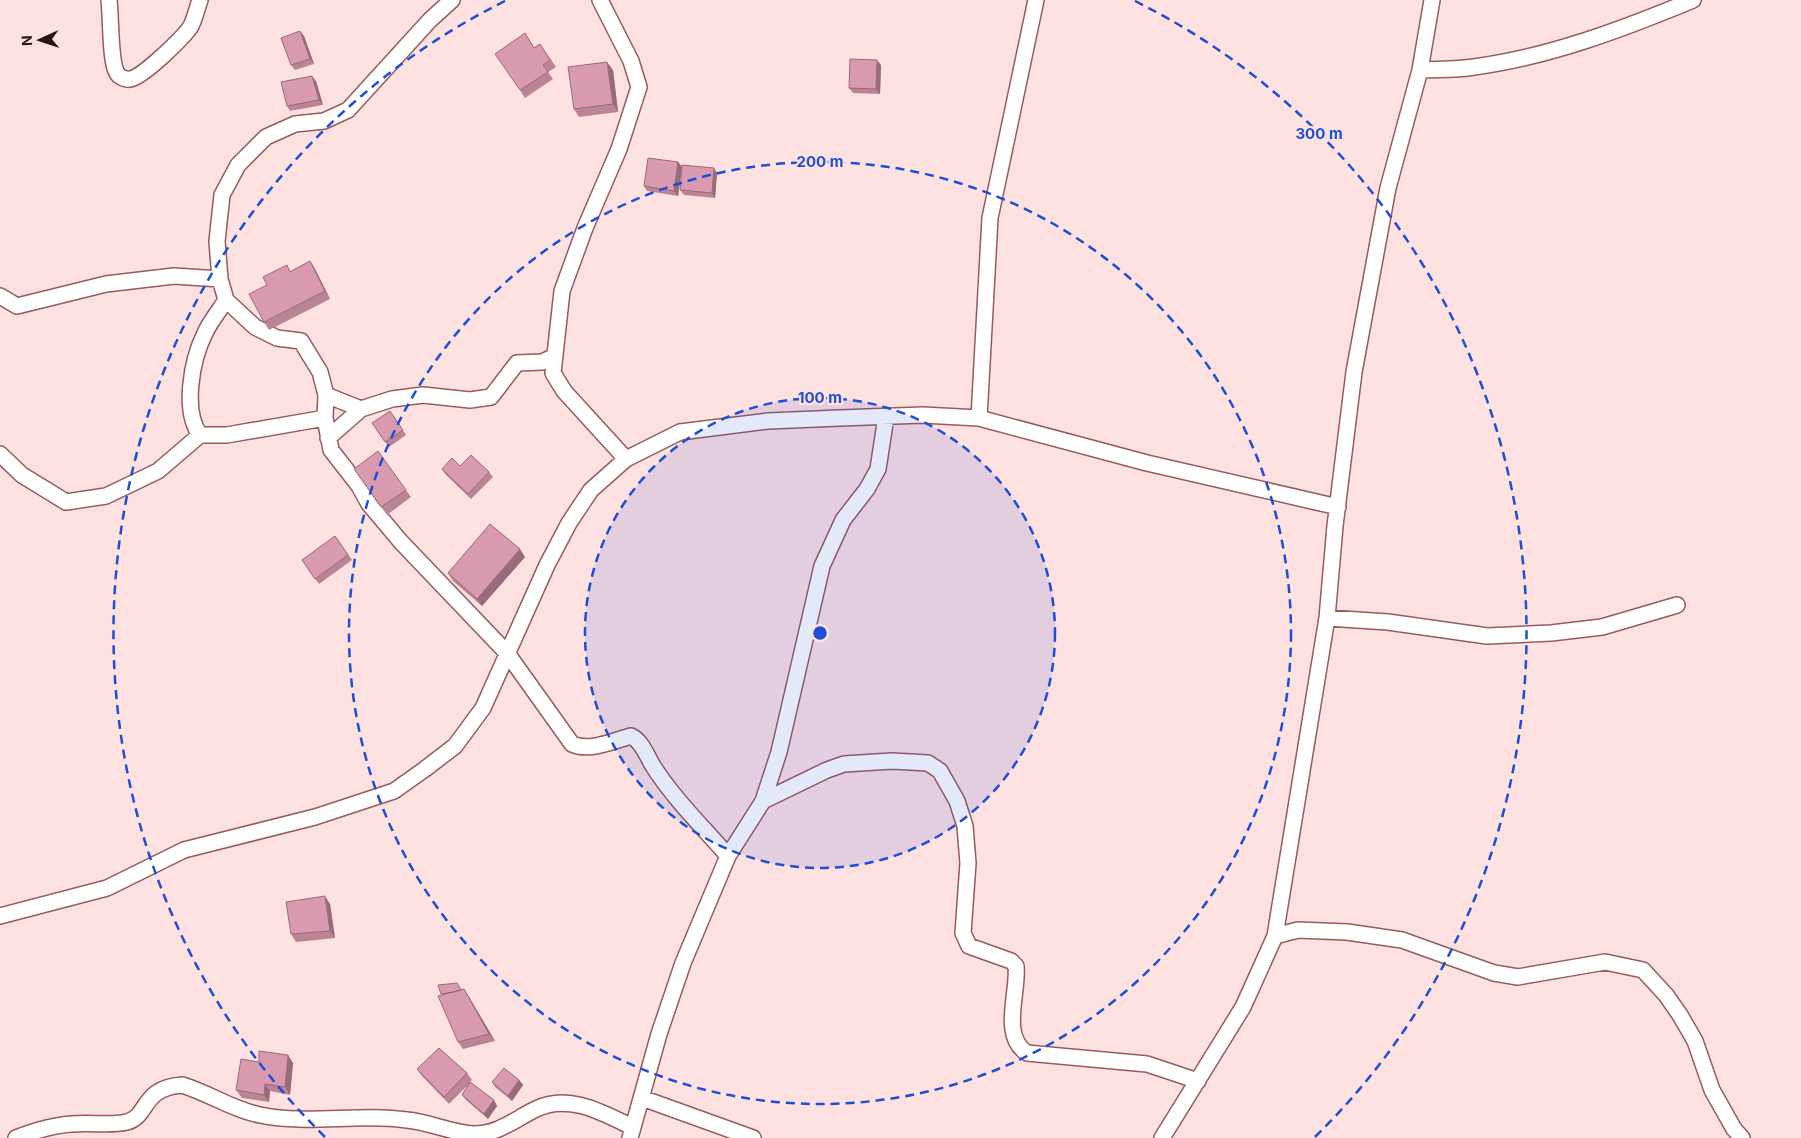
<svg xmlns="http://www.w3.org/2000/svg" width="1801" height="1138" viewBox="0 0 1801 1138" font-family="Inter,sans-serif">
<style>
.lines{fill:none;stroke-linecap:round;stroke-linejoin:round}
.minor-casing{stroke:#985b5d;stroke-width:18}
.minor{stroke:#fff;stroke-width:15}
.wall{fill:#bb8496}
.shaded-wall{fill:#986b7a}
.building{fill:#d999ae;stroke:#986b7a}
.ring{fill:none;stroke:#1d4ed8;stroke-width:2.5;stroke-dasharray:9 6}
.centre{fill:#1d4ed8;stroke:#fee1e1;stroke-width:2.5}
.ring-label{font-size:15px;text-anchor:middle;font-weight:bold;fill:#1d4ed8;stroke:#fee1e1;stroke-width:4.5;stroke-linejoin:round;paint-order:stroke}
</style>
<rect width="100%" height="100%" fill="#fee1e1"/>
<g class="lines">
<g class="minor-casing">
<path id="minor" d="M109,0C111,16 110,63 117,73C119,77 126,80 130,79C142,78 184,37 191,26C195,18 197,8 200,0
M452,0L430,20L348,110L324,121L295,124L266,137L238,165L222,195L217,241L220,279L226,300L255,327L277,338L301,341L320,372L326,395L325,418L331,450L359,486L369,504L401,542L507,653L572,744C589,752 613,741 631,736C642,741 647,756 653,766C674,799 703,827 728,856
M600,0L631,61L639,87L619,149L585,228L562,291L553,373L564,391L626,459
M1420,70C1438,69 1456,70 1474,67C1549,57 1623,29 1693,0
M0,296L17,306L106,284L174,276L220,279
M226,300C219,311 210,322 205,333C192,359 182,410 200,435H227L325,418
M326,395L361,409L392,399L423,395L470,400L491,397L517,363L542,362L553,357
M979,418L990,218L1036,0
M328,438L361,409
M0,454L22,475L66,502L106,496L158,471L200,435
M1327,618L1388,622L1487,636L1551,633L1602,627L1677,605
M763,801L827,770L844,764L892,761L928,763L940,771L957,801L965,826L968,863L963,933L969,946L1011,961L1016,966C1019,992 1000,1036 1027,1053L1147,1064L1198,1081
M0,916L107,888L184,850L315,817L394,791L425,769L455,746L483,708L547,565L569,523L591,490L626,459L680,432L768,421L840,418L923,415L979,418L1147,463L1338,507
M1275,936L1298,930L1347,932L1402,940L1494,973L1518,977L1605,962L1643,970L1666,995L1680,1015L1695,1041L1712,1090L1734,1129L1742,1138
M642,1098L753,1138
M16,1138C34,1131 53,1125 72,1124C90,1122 110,1126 127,1122C149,1116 141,1088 182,1085C209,1093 233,1110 260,1115C308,1125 359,1113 407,1120C429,1122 452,1133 474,1134C499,1134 515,1119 536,1109C569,1093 603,1113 632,1127
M630,1138L659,1034L683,963L728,856L763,801L779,752L822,566L843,520L867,489L878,469L886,417
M1162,1138L1243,1007L1275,936L1327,618L1335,526L1354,372L1388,188L1420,70L1432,0"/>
</g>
<use href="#minor" class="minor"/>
</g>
<path class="wall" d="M304,36L314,64L295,70L291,65Z
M540,44L556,67L548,72L553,79L525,98L520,90L535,47Z
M881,65L880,94L853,93L849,88Z
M613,70L618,112L579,117L574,109Z
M316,81L323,105L290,111L287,106Z
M678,162L682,167L678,196L647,191L644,186Z
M717,173L715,198L684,195L680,190Z
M310,261L315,269L330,299L269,330L264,322L267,285L291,271Z
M390,411L406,435L389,447L372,423Z
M460,466L489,472L493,477L471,499L445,474L442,469Z
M354,469L406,490L411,497L387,515Z
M335,536L352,560L319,584L302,560Z
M525,557L482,606L453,581L448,573Z
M330,904L335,938L296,942L291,934Z
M457,983L461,990L464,989L469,997L495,1041L463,1049L458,1042L441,994Z
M259,1062L293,1063L290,1095L270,1091L269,1102L242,1098L236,1090Z
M417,1069L467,1073L472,1080L470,1082L494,1100L497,1106L488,1119L466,1100L462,1095L470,1083L449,1104L422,1076Z
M519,1080L523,1085L512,1101L495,1087L492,1082Z"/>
<path class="shaded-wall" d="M300,31L304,36L314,64L310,59Z
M877,60L881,65L880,94L876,89Z
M607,62L613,70L618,112L613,104Z
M312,76L316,81L323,105L319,100Z
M678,162L682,167L678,196L674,191Z
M714,168L717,173L715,198L712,193Z
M310,261L315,269L330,299L325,291Z
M520,549L525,557L482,606L477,599Z
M325,896L330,904L335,938L330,931Z
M464,989L469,997L495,1041L489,1034Z
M288,1055L293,1063L290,1095L285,1087Z
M519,1080L523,1085L512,1101L508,1096Z
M265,1084L270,1091L269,1102L264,1095Z
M494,1100L497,1106L488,1119L484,1114Z"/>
<path class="building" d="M300,31L310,59L291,65L281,38Z
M525,33L534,48L540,44L550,60L543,65L548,72L520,90L495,54Z
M850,59L877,60L876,89L849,88Z
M607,62L613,104L574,109L568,67Z
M312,76L319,100L287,106L281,82Z
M648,158L678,162L674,191L644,186Z
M682,165L714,168L712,193L680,190Z
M310,261L325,291L264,322L249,294L267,285L263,277L287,265L290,272Z
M390,411L403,430L385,442L372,423Z
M378,451L406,490L381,507L354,469Z
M471,455L489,472L468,494L442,469L452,458L460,466Z
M490,524L520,549L477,599L448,573Z
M335,536L348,555L315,579L302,560Z
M325,896L330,931L291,934L286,902Z
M457,983L461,990L454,992L441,994L438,985Z
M464,989L489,1034L458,1042L438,996Z
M439,1048L467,1073L444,1097L417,1069Z
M259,1051L288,1055L285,1087L265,1084L264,1095L236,1090L241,1059L259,1062Z
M504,1068L519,1080L508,1096L492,1082Z
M470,1082L494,1100L484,1114L462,1095Z"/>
<circle cx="820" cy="633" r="235" fill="#1d4ed8" fill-opacity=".12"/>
<g class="ring">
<circle cx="820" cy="633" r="235"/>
<circle cx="820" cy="633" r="471"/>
<path d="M325 1137A706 706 0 0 1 505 1M1135 1A706 706 0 0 1 1315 1137"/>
</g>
<circle cx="820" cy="633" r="8" class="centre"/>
<g class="ring-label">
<text x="1319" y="139">300 m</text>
<text x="820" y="167">200 m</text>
<text x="820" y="403">100 m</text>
</g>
<g transform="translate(40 40) rotate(267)" stroke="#fee1e1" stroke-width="4" paint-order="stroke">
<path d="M0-4L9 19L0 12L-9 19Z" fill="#2b1314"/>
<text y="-8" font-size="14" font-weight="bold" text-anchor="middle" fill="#2b1314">N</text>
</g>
</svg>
